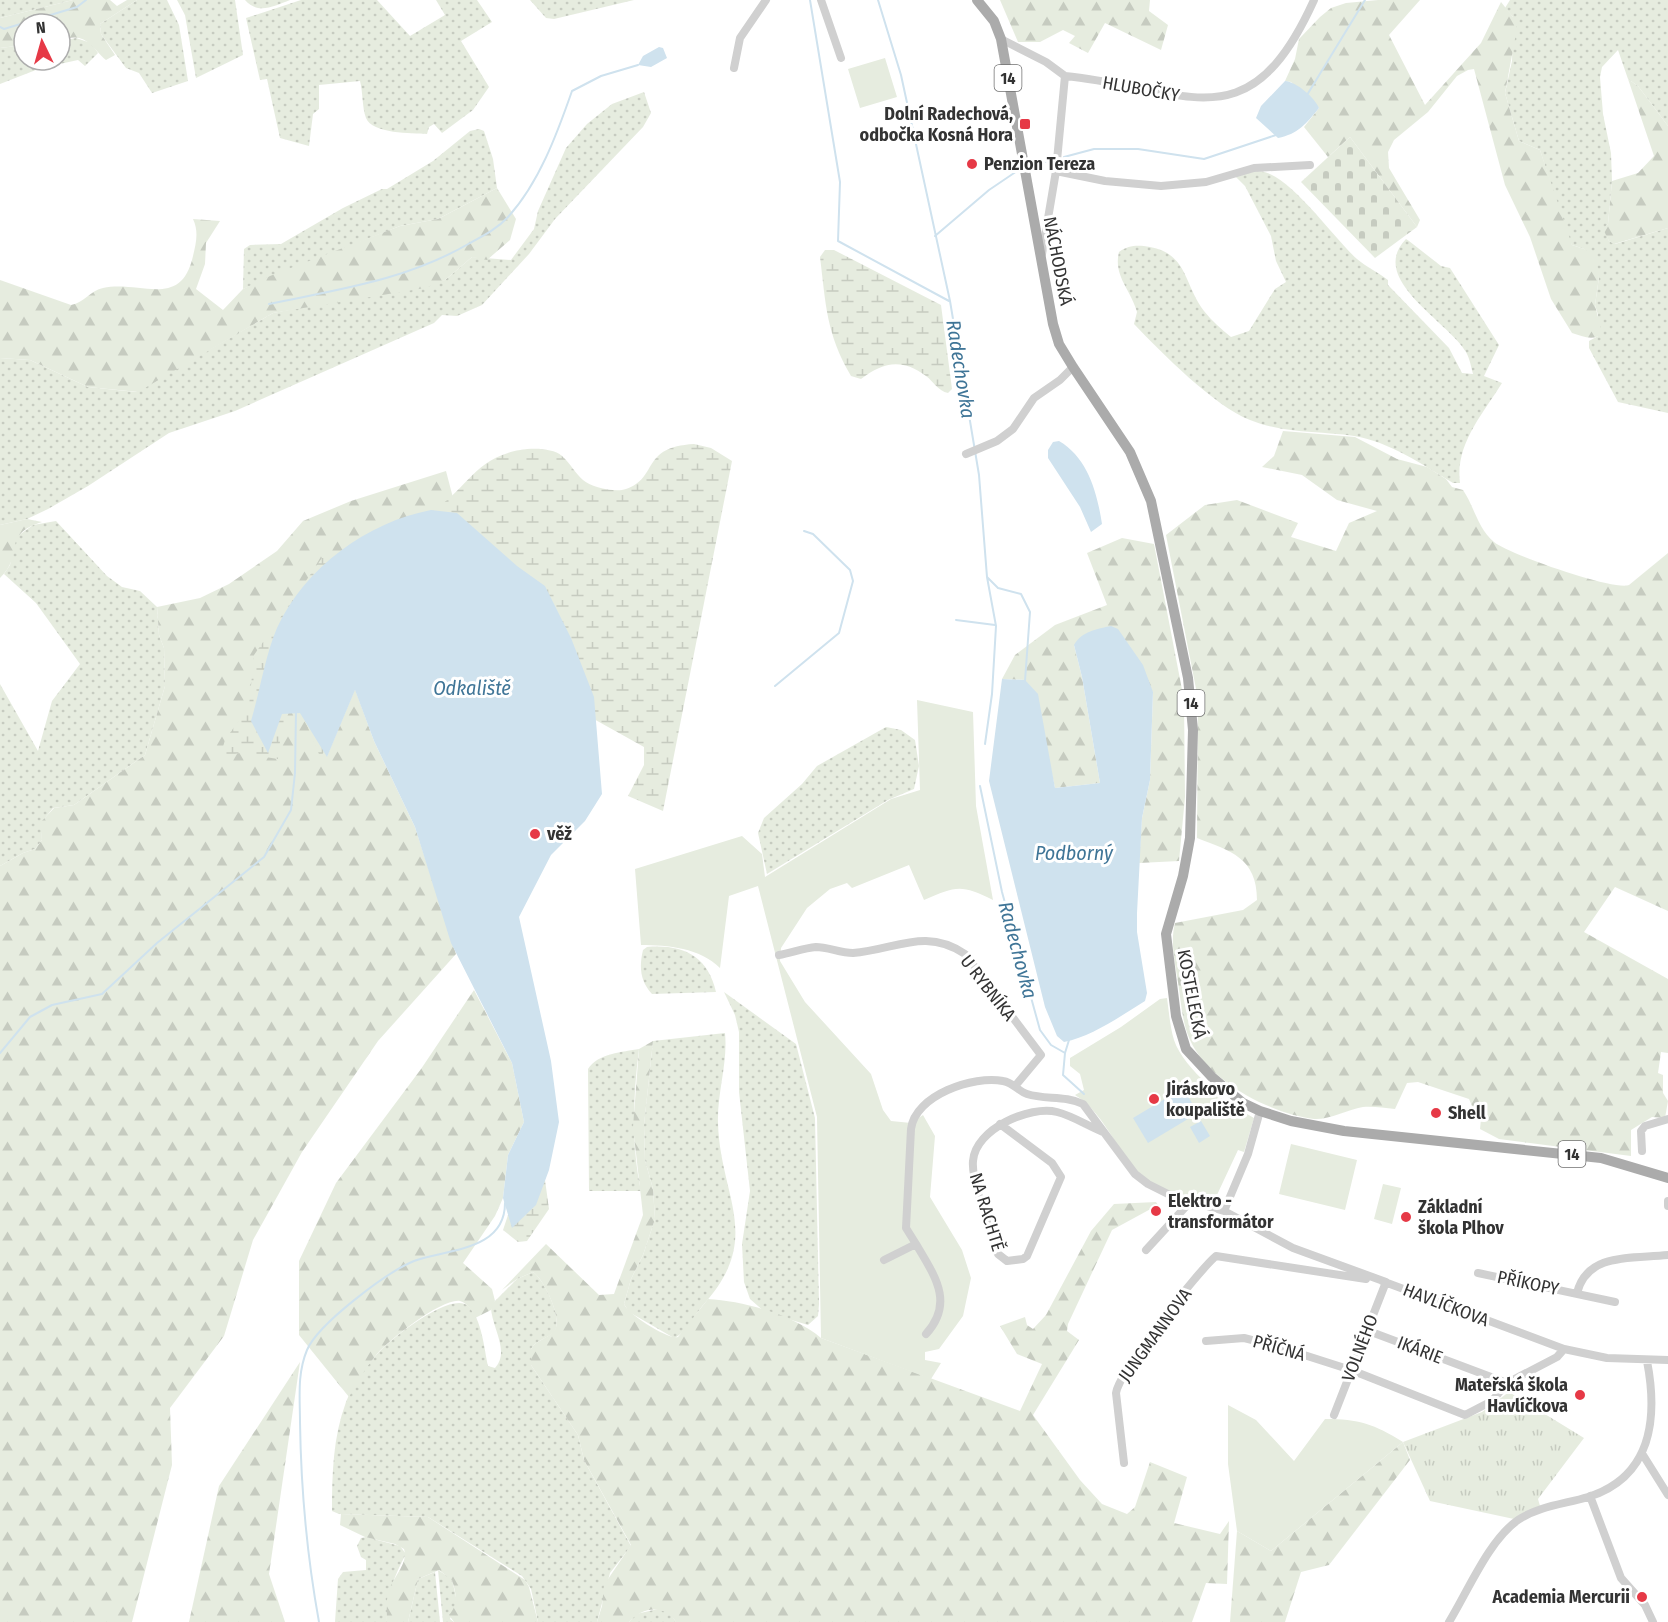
<svg xmlns="http://www.w3.org/2000/svg" width="1668" height="1622" viewBox="0 0 1668 1622" font-family="'Fira Sans Condensed',sans-serif">
<style>
.grass{fill:url(#grass-dots)}
.forest{fill:url(#forest-firs)}
.wetland{fill:url(#wetland-marsh)}
.cemetery{fill:url(#cemetery-stones)}
.park{fill:url(#park-tufts)}
.garden{fill:#e6ecdf}
.water{fill:#cfe2ee}
.lines{fill:none;stroke-linecap:round;stroke-linejoin:round}
.stream{stroke:#cfe2ee;stroke-width:2}
.minor{stroke:#d0d0d0;stroke-width:8}
.major{stroke:#ababab;stroke-width:10}
.poi-dot{fill:#e63946;stroke:#fff;stroke-width:2}
.labels{text-anchor:middle;stroke-width:6;stroke-linejoin:round;paint-order:stroke}
.shield{fill:#fff;stroke:#707070;stroke-width:1.5}
.shield-label{font-size:16px;font-weight:bold;fill:#333}
.street-label{font-size:18px;fill:#333;stroke:#fff}
.poi-label{font-size:18px;font-weight:bold;fill:#333;stroke:#fff;text-anchor:start}
.water-label{font-size:20px;font-style:italic;fill:#3f7597;stroke:#fff}
</style>
<defs>
<pattern id="grass-dots" width="8" height="8" patternUnits="userSpaceOnUse" patternTransform="scale(1.5)"><rect width="8" height="8" fill="#e6ecdf"/><path d="M2 2h.1M6 6h.1" fill="none" stroke="#c6cbc0" stroke-width="1.8" stroke-linecap="round"/></pattern>
<pattern id="forest-firs" width="22" height="20" patternUnits="userSpaceOnUse" patternTransform="scale(1.5)"><rect width="22" height="20" fill="#e6ecdf"/><path d="M5 1l3.5 6h-7zM16 11l3.5 6h-7z" fill="#c6cbc0"/></pattern>
<pattern id="wetland-marsh" width="20" height="14" patternUnits="userSpaceOnUse" patternTransform="scale(1.5)"><rect width="20" height="14" fill="#e6ecdf"/><path d="M1 5h8M5 5V1M11 12h8M15 12V8" fill="none" stroke="#c6cbc0"/></pattern>
<pattern id="cemetery-stones" width="16" height="16" patternUnits="userSpaceOnUse" patternTransform="scale(1.5)"><rect width="16" height="16" fill="#e6ecdf"/><path d="M2 7V4a2 2 0 0 1 4 0v3zM10 15v-3a2 2 0 0 1 4 0v3z" fill="#c6cbc0"/></pattern>
<pattern id="park-tufts" width="24" height="20" patternUnits="userSpaceOnUse" patternTransform="scale(1.5)"><rect width="24" height="20" fill="#e6ecdf"/><path d="M3 7l-1-3M5 7V3M7 7l1-3M15 17l-1-3M17 17v-4M19 17l1-3" fill="none" stroke="#c6cbc0"/></pattern>
</defs>
<rect width="100%" height="100%" fill="#fff"/>
<path class="grass" d="M0,0H73L0,18Z
M137,0H167L179,25L188,81L152,93L139,73L126,68L109,45L101,34L100,24Z
M177,0H235L243,55L196,78L185,15Z
M245,0H290C274,6 258,15 245,0Z
M301,0H377L410,36L445,15L436,0H477L492,22L461,41L489,87L473,110L442,133L434,124L429,127L427,134C412,133 372,134 366,118C362,107 363,92 360,81L319,85V109L313,114L309,146L280,138L267,79L260,80L246,18Z
M530,0H634L554,19L546,18Z
M1510,0H1668V126L1638,86L1628,79L1618,50L1602,67L1600,77L1603,114L1611,153L1612,181L1608,224L1604,229L1609,241L1615,244L1668,228V413L1618,402L1589,348V341L1598,336V315L1595,305L1599,277L1584,249L1572,245L1568,238L1540,150L1519,141L1505,93L1512,61L1513,17L1505,8Z
M76,38L91,43L98,53L85,66L78,60L41,68L0,84V48L24,45V60H60V41Z
M644,92L651,113L643,127L555,219L529,254L482,305L457,316L442,315L434,323L235,411L169,433L88,486L48,509L27,519L0,525V358L30,360L88,387L136,392L273,313L445,280L472,257L511,260L534,229L538,211L566,148L587,124L612,104Z
M479,129L484,131L493,159L497,188L438,219L400,226L243,289L244,249L250,245L281,244L343,208L382,189H387L433,161L470,131Z
M1257,171C1287,170 1333,238 1357,259C1366,267 1378,272 1388,280V285L1449,348L1462,373L1473,374C1471,367 1470,359 1466,352C1448,321 1367,279 1406,239L1409,241L1441,266L1450,268L1499,345L1484,376L1502,383C1483,414 1455,444 1460,483H1453C1423,465 1390,442 1354,436C1319,431 1285,434 1250,420C1214,406 1162,353 1134,324L1137,312C1131,290 1113,276 1119,252C1129,245 1138,245 1150,247C1188,254 1184,285 1204,311C1212,321 1221,329 1231,337L1249,331L1275,289L1286,282L1276,261L1271,236L1245,186L1235,176Z
M56,521L107,576L122,587L140,591L157,607L159,635L164,648L165,686L145,755L74,805L53,808L41,823L42,840L35,849L23,853L0,866V684L38,751L52,701L80,664L36,603L4,574L10,565L15,538L33,525Z
M886,727L901,730L915,740L919,766L914,789L888,800L767,874L758,833L764,818L802,784L817,766Z
M647,947C683,944 708,956 716,992L652,994C640,981 639,967 643,950Z
M724,992L796,1044L815,1118L819,1304L818,1316L808,1325L765,1312L750,1299L744,1282L742,1244L750,1191L739,1092V1032L735,1015Z
M725,1033C728,1063 717,1093 718,1123C720,1197 764,1237 704,1304C695,1314 687,1333 674,1338L629,1312L624,1304L631,1279L643,1255L655,1219L653,1189L645,1160L644,1125L653,1041Z
M639,1049C633,1096 631,1144 641,1191H589L588,1069C598,1053 623,1052 639,1049Z
M533,1272C544,1279 564,1320 554,1332C547,1339 536,1340 531,1349V1365L578,1435L584,1460L631,1546L610,1573L597,1622H538L531,1589L522,1576L428,1517L339,1514L332,1511C332,1474 333,1437 346,1402C353,1384 366,1366 379,1352C392,1338 451,1291 468,1306C482,1319 484,1348 488,1366L495,1368C511,1351 490,1325 491,1305L517,1279Z
M366,1537L400,1546L406,1554C394,1576 386,1597 387,1622H335L338,1579L343,1572L366,1570V1560L361,1557L357,1546L361,1538Z
M438,1570L452,1579L457,1602L450,1619L454,1622H443Z
M435,1572L440,1622H408L418,1579Z
M658,1609L670,1613L676,1622H629L636,1614Z"/>
<path class="forest" d="M73,0H110L117,6L127,0H137L100,24L101,34L115,55L106,60C91,47 85,30 60,41V24H24V45L0,48V18Z
M1000,0H1150L1149,11L1168,25L1161,50L1105,23L1088,53L1069,43L1075,36L1063,30L1040,42H1018Z
M1378,0H1420L1389,35L1425,105L1481,43L1501,2L1513,17L1517,28L1505,93L1519,141L1540,150L1572,245L1584,249L1596,258L1599,277L1595,305L1602,333C1594,342 1582,336 1572,333L1551,299L1530,237L1505,185L1474,69L1468,70L1457,76L1428,112L1394,140L1388,152L1389,168L1420,220L1417,227L1350,137L1328,157L1304,127L1319,108L1291,82L1285,81L1295,59L1299,39L1320,17L1331,8L1346,3Z
M1628,79L1638,86L1668,126V228L1614,244L1609,241L1603,229L1608,224L1612,181L1638,173L1654,156Z
M497,188L516,219L510,240L487,260L472,257L445,280L425,288L273,313L138,392L88,387L30,360L0,358V280L71,305C84,303 91,290 103,288C140,280 181,310 193,256C196,243 199,232 193,219L220,221L206,243L205,264L196,289L223,310L243,289L270,276L400,226L438,219Z
M1283,431L1355,437L1397,459L1427,467L1446,479L1452,487L1463,490C1474,506 1478,529 1494,542C1508,554 1614,591 1629,585L1668,553V911L1615,887L1584,932L1668,979V1053L1661,1052L1658,1073L1663,1075V1093L1668,1101L1665,1118L1652,1117L1631,1130V1156L1499,1139L1480,1129L1481,1119L1475,1113L1469,1099L1418,1082L1407,1083L1395,1109C1384,1108 1373,1106 1363,1107C1347,1110 1329,1120 1314,1119C1271,1114 1208,1081 1190,1040C1182,1023 1181,1001 1178,982C1175,963 1170,942 1175,923L1243,910L1257,900C1257,858 1231,851 1197,838L1198,699L1166,535L1205,505L1237,500L1298,523L1291,537L1336,551L1349,523L1377,511L1337,500L1302,475L1262,467L1274,456Z
M446,471L457,513L282,713H301L327,756L355,689L374,741L415,827L456,954L378,1041L302,1152L253,1240L224,1336L170,1408L172,1465L132,1622H0V866L23,853L35,849L42,840L40,823L54,808L74,805L145,755L165,686L164,648L159,635L157,607L200,598L229,584L277,551L303,521L351,501Z
M27,519L42,522C0,535 25,555 0,578V525Z
M1122,538L1154,544L1184,700L1185,797L1179,861L1139,863L1142,818L1150,780L1153,692L1074,645L1082,677L1100,783L1055,788L1046,746L1025,680L1002,679L1015,655L1055,625L1107,605L1087,553Z
M474,990L512,1063L524,1122L508,1155L503,1198L495,1216L463,1263L492,1289L495,1301L491,1310L475,1318C473,1311 467,1303 460,1301C442,1298 389,1340 377,1354C366,1367 357,1382 349,1397L299,1335V1261L336,1183L421,1069Z
M653,1041L644,1125L645,1160L653,1189L655,1219L643,1255L631,1279L624,1304C628,1314 668,1340 678,1337L708,1299C744,1301 794,1315 821,1338L1020,1411L1042,1364L1017,1354L1000,1326L1025,1317L1027,1325L1033,1329L1046,1315L1091,1231L1114,1204L1156,1202L1158,1205L1112,1230L1068,1324L1067,1331L1079,1340L1033,1415L1080,1480L1102,1504L1127,1514L1135,1507L1150,1462L1187,1477L1174,1523L1220,1534L1229,1521L1227,1584L1206,1583L1192,1622H676C665,1604 642,1607 629,1622H597L602,1606L604,1585L631,1545L584,1460L578,1435L531,1365V1349C536,1340 547,1339 554,1331C564,1320 543,1278 533,1272L517,1279L502,1290L546,1244L599,1295L614,1294L643,1215L633,1127L639,1049Z
M300,1362L269,1574L285,1622H189L219,1486Z
M1403,1442L1410,1460L1329,1565L1301,1572L1285,1622H1230L1237,1531L1271,1551Z
M341,1514L428,1517L525,1580L529,1587L538,1622H454L449,1615C459,1604 456,1593 452,1580L439,1570L418,1579L408,1622H387C387,1612 386,1603 388,1593C391,1579 409,1564 404,1549L395,1544L365,1537L340,1525Z"/>
<path class="wetland" d="M825,250H834L941,305L952,389L948,393C938,391 934,382 926,376C902,358 883,362 861,379L851,376C826,333 826,305 820,257Z
M694,444L711,448L732,461L663,811L628,796L644,765V747L574,708L429,512C462,496 471,464 508,453C522,448 550,446 562,456C570,463 575,473 583,480C591,487 615,493 626,489C659,478 640,447 694,444Z
M324,555L330,556L332,560L349,676L321,759L304,718L293,711L289,712L281,732L278,759L240,753L220,757L225,740L249,706L254,655Z
M508,1176L545,1180L549,1209L527,1241L518,1242L503,1230L508,1215Z"/>
<path class="cemetery" d="M1350,137L1417,227L1375,258L1301,182Z"/>
<path class="park" d="M1509,1392L1584,1438L1538,1499L1540,1506L1514,1519L1430,1501L1403,1442L1482,1412Z"/>
<path class="garden" d="M885,58L897,97L860,108L848,69Z
M917,700L973,712L976,806L993,900C961,884 956,886 924,900L909,865L852,888L847,883L830,889L807,908L781,948L780,961L805,1002L871,1074L883,1110L891,1121L911,1123L923,1115L935,1136L930,1197L962,1250L971,1278L963,1316L939,1349L925,1352V1360L941,1363L931,1379L821,1338L817,1117L758,886L729,896L720,968C700,948 668,945 641,945L635,869L742,836L762,854L765,877L891,799L920,790Z
M1167,998C1169,1012 1170,1027 1174,1040C1184,1070 1228,1103 1254,1118L1244,1152L1238,1150L1216,1197L1222,1199L1220,1206C1198,1199 1170,1196 1150,1182C1118,1160 1108,1115 1075,1095L1084,1090L1080,1074L1070,1066V1058L1121,1027L1160,999Z
M1291,1144L1357,1160L1345,1210L1279,1194Z
M1383,1184L1401,1188L1392,1224L1374,1219Z
M1228,1405L1256,1420L1294,1461L1325,1419C1359,1419 1374,1424 1403,1442L1271,1551L1237,1531L1228,1464Z"/>
<path class="water" d="M659,47L663,48L667,58L651,67L638,65L643,56Z
M1285,81C1297,82 1315,98 1319,108C1306,124 1298,134 1278,138L1256,118L1261,106Z
M1059,441C1088,458 1097,492 1102,524L1091,532L1080,507L1048,458V450L1053,442Z
M431,510L457,513L517,566L545,586L571,638L594,697L602,794L585,821L551,855L519,917L551,1061L559,1122L549,1170L536,1205L512,1228L503,1198L508,1155L524,1122L512,1063L451,943L415,827L374,741L355,690L327,757L300,713L282,714L268,753L251,721C260,691 265,656 277,628C305,567 368,522 431,510Z
M1111,626L1118,629L1143,665L1153,692L1150,780L1142,818L1137,913V932L1147,993L1145,1001C1119,1017 1093,1036 1064,1042L1057,1036L1045,1007L989,781L1002,679L1025,680L1038,694L1055,788L1100,783L1082,677L1074,645C1082,631 1097,629 1111,626Z
M1183,1088L1198,1113L1148,1143L1133,1118Z
M1201,1121L1210,1136L1199,1143L1190,1127Z"/>
<g class="lines">
<path class="stream" d="M810,0L840,182L838,241L949,301
M878,0L901,75L950,301L979,475L987,577L996,626L992,694L985,744
M0,27L4,29L77,7L86,0
M1307,95L1365,0
M1064,157L1094,149H1138L1204,159L1276,135
M1028,166L1051,160
M935,236L989,190L1020,169
M269,304C340,289 407,280 470,243C483,236 497,229 508,217C539,183 557,134 572,91L601,76L638,65
M987,577L998,588L1021,594L1030,612L1025,681
M956,620L995,625
M775,686L839,633L853,581L850,570L813,534L804,531
M980,786L1002,892L1040,1030L1051,1045L1065,1053
M1069,1040L1065,1053L1063,1075L1084,1094
M0,1053L30,1017L52,1005L102,994L157,943L264,857L291,810L295,773L296,711
M319,1622C307,1556 301,1490 300,1422C300,1398 297,1374 307,1350C318,1324 387,1272 414,1261C447,1249 505,1251 505,1203"/>
<path class="minor" d="M821,0L841,58
M1001,39L1046,62L1065,76L1056,171L1042,254
M734,68L740,38L766,0
M1065,76C1188,88 1248,146 1314,0
M1056,171L1105,181L1161,186L1206,182L1254,168L1310,165
M966,454L997,441L1013,429L1034,398L1060,380L1073,367
M779,955C791,953 804,948 816,947C828,947 840,953 853,953C895,950 925,927 965,954L1041,1055L1016,1085
M1000,1124L1052,1163L1061,1177L1027,1256L1023,1259L1007,1261L998,1254C991,1232 971,1182 973,1161C975,1129 1030,1105 1057,1112C1073,1116 1088,1126 1103,1132
M1642,1151L1641,1131L1645,1126L1668,1119
M1668,1201V1206
M1224,1211L1248,1154L1260,1111
M916,1244C934,1275 955,1302 926,1334
M1146,1250L1190,1202
M884,1260L916,1244L906,1228L911,1129C915,1095 974,1075 1003,1081C1014,1083 1018,1091 1027,1094C1045,1100 1065,1095 1083,1104L1135,1174L1148,1184L1172,1196L1224,1211L1293,1248L1386,1282L1334,1415
M1478,1273L1615,1302
M1382,1281L1564,1349L1607,1358L1668,1360
M1577,1293C1587,1252 1633,1259 1668,1255
M1366,1330L1507,1383
M1206,1341L1244,1338L1276,1346L1351,1370L1465,1415L1492,1401L1507,1383L1557,1357L1564,1349
M1643,1455L1668,1495
M1124,1463L1116,1393C1119,1372 1198,1271 1216,1256L1366,1279
M1590,1496L1621,1578L1645,1605L1653,1622
M1449,1622C1468,1591 1489,1540 1518,1520C1539,1506 1565,1504 1588,1497C1652,1477 1658,1418 1647,1361"/>
<path class="major" d="M977,0L994,21L1001,39L1053,324L1059,344L1073,367L1130,452L1151,501L1188,678L1193,730L1190,838L1183,876L1166,934L1176,1016L1186,1049L1212,1077L1243,1103L1260,1111L1291,1121L1344,1131L1601,1158L1668,1178"/>
</g>
<g class="poi-dot">
<rect x="1019" y="118" width="12" height="12" rx="3"/>
<circle cx="972" cy="164" r="6"/>
<circle cx="535" cy="834" r="6"/>
<circle cx="1154" cy="1099" r="6"/>
<circle cx="1436" cy="1113" r="6"/>
<circle cx="1156" cy="1211" r="6"/>
<circle cx="1406" cy="1217" r="6"/>
<circle cx="1580" cy="1395" r="6"/>
<circle cx="1642" cy="1597" r="6"/>
</g>
<g class="labels">
<g class="shield">
<rect x="994.5" y="65" width="27" height="26" rx="4.5"/>
<rect x="1177.5" y="690" width="27" height="26" rx="4.5"/>
<rect x="1558.5" y="1141" width="27" height="26" rx="4.5"/>
</g>
<g class="shield-label">
<text x="1008" y="84">14</text>
<text x="1191" y="709">14</text>
<text x="1572" y="1160">14</text>
</g>
<g class="street-label">
<text transform="translate(1141 89) rotate(10)" y="6">HLUBOČKY</text>
<text transform="translate(1058 261) rotate(79)" y="6">NÁCHODSKÁ</text>
<text transform="translate(988 988) rotate(52)" y="6">U RYBNÍKA</text>
<text transform="translate(1192 994) rotate(79)" y="6">KOSTELECKÁ</text>
<text transform="translate(987 1212) rotate(73)" y="6">NA RACHTĚ</text>
<text transform="translate(1528 1283) rotate(12)" y="6">PŘÍKOPY</text>
<text transform="translate(1446 1305) rotate(21)" y="6">HAVLÍČKOVA</text>
<text transform="translate(1155 1335) rotate(-54)" y="6">JUNGMANNOVA</text>
<text transform="translate(1279 1348) rotate(16)" y="6">PŘÍČNÁ</text>
<text transform="translate(1360 1348) rotate(-69)" y="6">VOLNÉHO</text>
<text transform="translate(1420 1350) rotate(21)" y="6">IKÁRIE</text>
</g>
<g class="poi-label">
<text x="1013" y="120" text-anchor="end">Dolní Radechová,<tspan x="1013" dy="21">odbočka Kosná Hora</tspan></text>
<text x="984" y="170">Penzion Tereza</text>
<text x="547" y="840">věž</text>
<text x="1166" y="1095">Jiráskovo<tspan x="1166" dy="21">koupaliště</tspan></text>
<text x="1448" y="1119">Shell</text>
<text x="1168" y="1207">Elektro -<tspan x="1168" dy="21">transformátor</tspan></text>
<text x="1418" y="1213">Základní<tspan x="1418" dy="21">škola Plhov</tspan></text>
<text x="1568" y="1391" text-anchor="end">Mateřská škola<tspan x="1568" dy="21">Havlíčkova</tspan></text>
<text x="1630" y="1603" text-anchor="end">Academia Mercurii</text>
</g>
<g class="water-label">
<text transform="translate(961 369) rotate(81)" y="7">Radechovka</text>
<text x="472" y="695">Odkaliště</text>
<text x="1074" y="860">Podborný</text>
<text transform="translate(1018 950) rotate(75)" y="7">Radechovka</text>
</g>
</g>
<g transform="translate(42 42) rotate(355)"><circle r="28" fill="#ffffff" stroke="#adadad" stroke-width="1.5"/>
<path d="M0-4.5L10 22L0 15L-10 22Z" fill="#e63946"/>
<text y="-9" font-size="16" font-weight="bold" text-anchor="middle" fill="#333333">N</text>
</g>
</svg>
